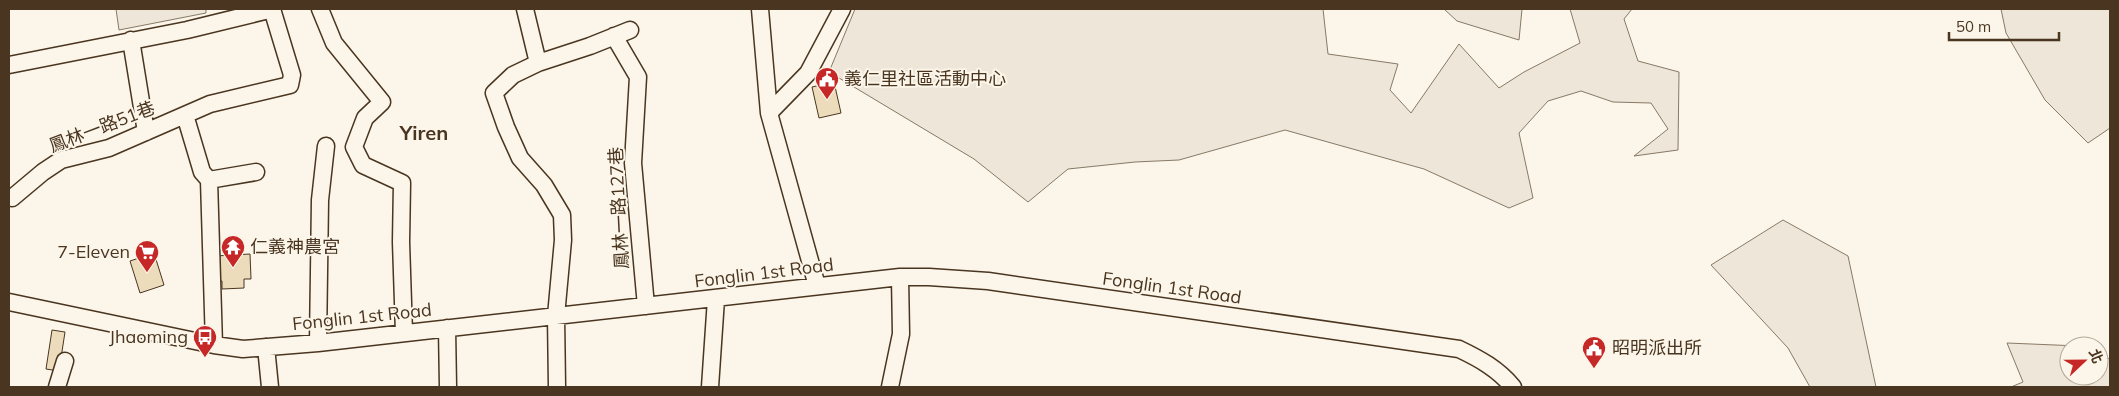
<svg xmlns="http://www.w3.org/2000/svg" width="2119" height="396" viewBox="0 0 2119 396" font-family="Mulish,'Noto Sans TC',sans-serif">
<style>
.green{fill:#ede6d9;stroke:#887966}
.building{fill:#ecdcbc;stroke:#4a3520}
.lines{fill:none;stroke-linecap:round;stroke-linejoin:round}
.minor-casing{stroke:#4a3520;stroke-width:19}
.minor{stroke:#fbf6e9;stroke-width:16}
.labels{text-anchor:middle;stroke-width:4;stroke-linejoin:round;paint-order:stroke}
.poi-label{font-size:18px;fill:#4a3520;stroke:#fbf6e9;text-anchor:start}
.street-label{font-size:18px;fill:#4a3520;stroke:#fbf6e9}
.quarter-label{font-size:20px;font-weight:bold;fill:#4a3520;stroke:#fbf6e9}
</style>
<rect width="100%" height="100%" fill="#fbf6e9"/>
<path class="green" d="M116,9H206V13L119,30Z
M855,9H1323L1328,54L1398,64L1390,90L1411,113L1459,44L1499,88L1524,72L1580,43L1570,9H1632L1624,19L1638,61L1679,72L1678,150L1634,156L1668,129L1651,103L1613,102L1581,91L1548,101L1519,133L1533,198L1509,208L1424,169L1285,130L1179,160L1135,162L1068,169L1028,202L974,159L829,72Z
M1444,9H1522L1519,40L1457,21Z
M2001,9H2110V128L2088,143L2045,100L2006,33Z
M1783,220L1848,256L1876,387H1810L1788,348L1711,265Z
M2007,343L2079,346H2069V376H2099V354L2110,359V387H2011L2023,382Z"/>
<path class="building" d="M834,82L841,113L819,118L812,87Z
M154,253L164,285L140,293L130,261Z
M250,254L251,279H244V288L222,289V281H217L215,256Z
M52,330L65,332L59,371L46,369Z"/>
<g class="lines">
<g class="minor-casing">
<path id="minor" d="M320,9L334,43L382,102L365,118L354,147L363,165L402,183L401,242L404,333
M525,9L538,63
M760,9L769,113L817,286
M614,36L638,77L633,163L646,306
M131,40L146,132
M9,65L187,30L273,9
M769,113L808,73L842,9
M185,115L202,172L209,180
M12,198L43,172L61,160L109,148L210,104L290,85L292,75L272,9
M9,302L214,345L243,349L318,343L900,277H929L988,281L1459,349C1480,359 1498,369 1513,387
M447,328L448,387
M318,343L320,200L326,146
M214,345L209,180L256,172
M266,347L270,387
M57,387L65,361
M557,387L556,316L563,240L562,215L544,185L520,158L506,127L494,93L513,75L538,63L590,46L630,30
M710,387L716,299
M890,387L901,334L900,277"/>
</g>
<use href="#minor" class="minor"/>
</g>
<defs>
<g id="civic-pin" transform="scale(1.25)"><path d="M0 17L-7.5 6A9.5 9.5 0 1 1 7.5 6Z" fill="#c62828" stroke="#fbf6e9"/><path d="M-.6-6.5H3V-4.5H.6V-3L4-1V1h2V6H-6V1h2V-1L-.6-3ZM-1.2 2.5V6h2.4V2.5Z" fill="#fff"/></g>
<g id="temple-pin" transform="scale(1.25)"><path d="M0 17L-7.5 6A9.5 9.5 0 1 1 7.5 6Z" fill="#c62828" stroke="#fbf6e9"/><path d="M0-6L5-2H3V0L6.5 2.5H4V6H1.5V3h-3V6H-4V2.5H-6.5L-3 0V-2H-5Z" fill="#fff"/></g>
<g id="supermarket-pin" transform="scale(1.25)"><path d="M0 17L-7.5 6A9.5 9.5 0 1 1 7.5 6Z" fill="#c62828" stroke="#fbf6e9"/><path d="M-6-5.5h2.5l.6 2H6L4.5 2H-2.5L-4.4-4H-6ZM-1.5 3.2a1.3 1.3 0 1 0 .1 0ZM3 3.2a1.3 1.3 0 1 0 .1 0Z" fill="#fff"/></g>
<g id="bus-pin" transform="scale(1.25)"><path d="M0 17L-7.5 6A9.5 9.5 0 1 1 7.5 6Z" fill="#c62828" stroke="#fbf6e9"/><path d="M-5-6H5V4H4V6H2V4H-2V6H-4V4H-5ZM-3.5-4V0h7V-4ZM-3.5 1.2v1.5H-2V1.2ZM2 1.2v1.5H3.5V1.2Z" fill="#fff"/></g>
</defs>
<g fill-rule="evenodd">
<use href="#civic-pin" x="827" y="79"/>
<use href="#temple-pin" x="233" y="247"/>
<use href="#supermarket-pin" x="147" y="252"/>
<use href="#bus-pin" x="205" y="337"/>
<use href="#civic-pin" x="1594" y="348"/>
</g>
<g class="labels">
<g class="poi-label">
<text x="844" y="85">義仁里社區活動中心</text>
<text x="250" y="253">仁義神農宮</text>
<text x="130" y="258" text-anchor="end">7-Eleven</text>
<text x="188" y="343" text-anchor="end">Jhaoming</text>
<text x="1612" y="354">昭明派出所</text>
</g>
<g class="street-label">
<text transform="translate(102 127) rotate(-21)" y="6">鳳林一路51巷</text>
<text transform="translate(619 208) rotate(-93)" y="6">鳳林一路127巷</text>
<text transform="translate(764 273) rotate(-7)" y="6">Fonglin 1st Road</text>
<text transform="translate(1172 288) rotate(8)" y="6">Fonglin 1st Road</text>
<text transform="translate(362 317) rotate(-6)" y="6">Fonglin 1st Road</text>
</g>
<g class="quarter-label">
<text x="424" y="140">Yiren</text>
</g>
</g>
<rect width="2119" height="396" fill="none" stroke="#4a3520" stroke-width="20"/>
<g transform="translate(2084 361) rotate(68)"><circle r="24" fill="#fbf6e9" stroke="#b4a999"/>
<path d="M0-4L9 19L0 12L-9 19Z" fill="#c62828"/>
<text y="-8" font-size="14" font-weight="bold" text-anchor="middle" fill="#4a3520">北</text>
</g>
<path d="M1949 32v8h110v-8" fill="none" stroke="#4a3520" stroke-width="2.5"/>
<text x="1956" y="32" font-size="15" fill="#4a3520" stroke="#fbf6e9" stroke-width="4" paint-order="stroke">50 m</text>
</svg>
